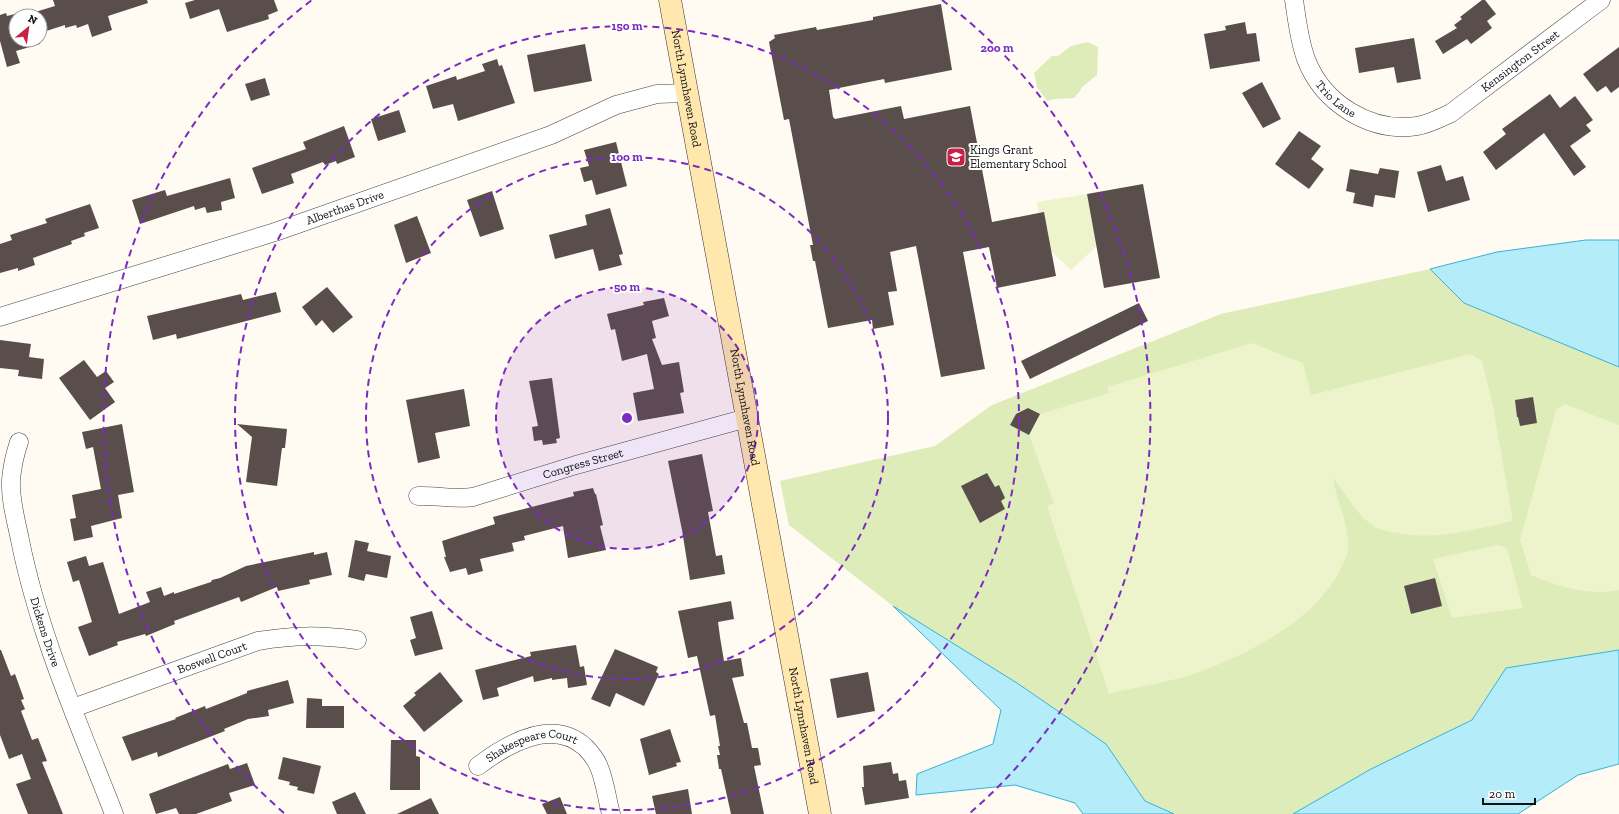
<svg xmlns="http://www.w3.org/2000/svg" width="1619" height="814" viewBox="0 0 1619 814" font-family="'Zilla Slab',serif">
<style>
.green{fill:#ddecb9}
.pitch{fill:#edf3cb}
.water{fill:#b4ecfa;stroke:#36b3d5}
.building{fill:#594e4b}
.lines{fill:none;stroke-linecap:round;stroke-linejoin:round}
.street-casing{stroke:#434343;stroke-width:19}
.secondary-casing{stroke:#323232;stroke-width:23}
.street{stroke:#fff;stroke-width:18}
.secondary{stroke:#ffe7ad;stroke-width:22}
.ring{fill:none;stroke:#7b2cbf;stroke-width:2;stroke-dasharray:7 5}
.labels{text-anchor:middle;stroke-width:4;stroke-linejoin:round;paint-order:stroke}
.street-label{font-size:12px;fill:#101010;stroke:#fff}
.poi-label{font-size:12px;fill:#101010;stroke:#fff;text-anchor:start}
.centre{fill:#7b2cbf;stroke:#fff;stroke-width:2}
.ring-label{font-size:12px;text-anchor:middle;font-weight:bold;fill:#7b2cbf;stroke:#fff;stroke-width:4;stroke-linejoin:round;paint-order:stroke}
</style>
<rect width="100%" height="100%" fill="#fffaf2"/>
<path class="green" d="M1088,42L1098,47L1097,75L1081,88V90L1074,98L1054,99L1047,101L1037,87L1034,73L1052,56H1058L1071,46Z
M1430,269L1464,303L1619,367V650L1506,668L1472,720L1371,769L1293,814H1174L1145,801L1106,744L1017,683L893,606L789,525L780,481L935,446L992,405L1221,314Z"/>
<path class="pitch" d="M1087,194L1097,246L1071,270L1052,252L1044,213H1039L1037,202Z
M1252,343L1303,363L1311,395L1470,354L1482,361L1493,406L1513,521C1475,529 1437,541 1398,533C1389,532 1379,530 1372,525C1355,513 1346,493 1333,478C1337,502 1350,527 1348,552C1347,556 1344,561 1342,566C1319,619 1244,657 1191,675C1165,683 1136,687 1109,694L1047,506L1054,503L1029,435L1040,414L1109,393L1107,387Z
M1565,404L1619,425V590C1588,596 1560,587 1531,575L1520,540L1556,410Z
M1498,545L1507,548L1523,608L1452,618L1433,559Z"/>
<path class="water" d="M1586,240H1619V367L1464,303L1430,269L1497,252Z
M893,606L1017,683L1106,744L1145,801L1174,814H1083L1075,803L1015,785L916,795L917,774L993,744L1001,710Z
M1619,650V764L1578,775L1518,814H1293L1371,769L1472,720L1506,668Z"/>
<path class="building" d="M53,0H147L148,3L108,16L112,30L92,37L88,24L77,28L76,25L65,28V25L40,33V16H22L55,6Z
M195,0H274L278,11L268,15L269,19L227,32L219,9L190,19L185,3Z
M1482,0H1485L1496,14L1487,21L1492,28L1471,44L1467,39L1443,54L1435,41L1457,28L1454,25L1462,19L1460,17Z
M941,4L952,70L885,83L884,79L829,90L833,117L835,119L901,106L904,119L970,106L992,222L1044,212L1056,276L997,288L989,247L963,252L985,369L941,377L916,246L890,252L897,291L888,292L894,325L873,329L872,320L828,328L815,261H813L810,245H813L789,119L784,120L769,42L775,38L774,35L816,27L817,30L873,20V17Z
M6,13L7,16L15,14L16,40H39L40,44L16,51L20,63L7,67L0,41V15Z
M1245,22L1247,34L1256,33L1260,61L1210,69L1204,34L1226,30L1225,26Z
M1414,38L1421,79L1397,83L1394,67L1359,73L1355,48Z
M585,44L592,81L534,92L527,55Z
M1619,47V87L1611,93L1606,86L1597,92L1583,74Z
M497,59L499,66L502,65L515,103L458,121L453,104L433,109L426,86L456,76L457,80L485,71L482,64Z
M265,78L270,95L251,101L245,84Z
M1262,82L1281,119L1263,128L1242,93Z
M1550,94L1560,108L1575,96L1593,120L1586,125L1591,131L1570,146L1586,167L1574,176L1544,133L1496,170L1483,152L1506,134L1502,129Z
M399,110L406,132L378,141L371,119Z
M344,126L355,157L337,164L336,161L325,165L323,162L291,174L294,183L262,194L252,168L306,149L303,142Z
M1299,131L1321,146L1311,159L1324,169L1309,189L1275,164Z
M616,142L627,186L596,195L592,180L584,182L580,168L589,166L584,150Z
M1441,165L1446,181L1463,176L1470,200L1428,212L1417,172Z
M1380,168L1399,171L1395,198L1375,195L1373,207L1353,203L1355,193L1346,191L1350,169L1378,174Z
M230,178L235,198L221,202L222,210L207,213L205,207L195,210L194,206L140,224L132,200L165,190L167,196Z
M1143,184L1160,278L1104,288L1087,194Z
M492,191L504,229L480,237L467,200Z
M90,204L99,228L84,233L85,236L71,241L72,244L33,258L35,265L18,271V268L0,273V244L12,240L10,235L47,223L45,219Z
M610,208L623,254L619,255L622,265L599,271L593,249L555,259L549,235L587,225L585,215Z
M417,216L431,253L406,263L394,225Z
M327,287L353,317L333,333L322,320L316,326L302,307Z
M276,292L281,312L177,339L176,334L153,340L147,316L241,294L243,300Z
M664,298L669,316L652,321L656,338L652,339L662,365L679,362L684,392L680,393L684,413L638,421L633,393L654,389L647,354L622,361L615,329L611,330L607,314L644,305L643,302Z
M1139,303L1148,321L1030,379L1021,361Z
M0,340L31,344L29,357L44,359L42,379L18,376L19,370L0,368Z
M84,360L97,377L106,371L114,382L105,388L115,402L90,420L59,378Z
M552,378L560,438L556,439L557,443L543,445L542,440L534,441L532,427L538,426L529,381Z
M464,389L470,426L435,433L440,458L418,463L406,400Z
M1533,397L1537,423L1520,426L1518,417H1517L1515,400Z
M1028,408L1040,414L1029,435L1010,425L1016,414Z
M122,424L134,492L118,495L122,518L91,526L93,537L74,541L70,519L76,518L72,495L101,489L93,447L86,449L82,432Z
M237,424L287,429L285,448H282L277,486L246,482L252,437Z
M702,454L713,511L708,512L716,556L722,555L725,574L690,580L682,530L668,461Z
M987,473L995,487L999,485L1005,498L1001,501L1005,509L980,523L961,486Z
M593,488L595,494H596L603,525L600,526L606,550L568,558L563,526L524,536L525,540L512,543L514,551L480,559L483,571L468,575L466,568L450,572L444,557H446L442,541L495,524L493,517L574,496L573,492Z
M355,540L369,543L367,551L391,556L387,578L366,574L364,581L348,577Z
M314,552V555L327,552L332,575L309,580L310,584L278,591L277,587L241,602L239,597L174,621L175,624L146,636L145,634L117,642L118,645L89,656L78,627L92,622L79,580L73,582L67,562L86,556L89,566L103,562L119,614L150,602L146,592L161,587L164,596L174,592V594L211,582L212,580L220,578L246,566Z
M1435,578L1442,606L1411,614L1404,586Z
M731,601L734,619L718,622L720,637L724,661L741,658L744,676L732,678L744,723H747L752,748H758L761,765L754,766L764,814H731L721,769H719L717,755H720L718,746H720L715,715L710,716L697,656L688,658L678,611Z
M432,611L443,649L415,656L410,640L416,638L410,617Z
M576,645L580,667L584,666L587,685L568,688L567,678L552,680V678L534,682L533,676L497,688L499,696L483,700L475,670L531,656L530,652Z
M615,649L658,667L656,672L659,674L644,706L616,693L610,707L591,699Z
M0,650H1L11,676L15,674L24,699L21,700L25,709L21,711L32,740L38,738L47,761L42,762L63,814H28L16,784L31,779L22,754L9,759L0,735Z
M440,672L463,701L424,732L403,706L416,695L414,693Z
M868,672L875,711L837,718L830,679Z
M288,680L294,703L268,710L269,716L248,719L224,729L225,731L158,757L157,752L132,761L122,737L176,719L175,718L205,706L206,709L247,693V691Z
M307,698L322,699V706H344V728H306Z
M670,729L681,762L676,763L677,766L649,775L640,739Z
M391,740H416V756L420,757V790H390Z
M283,757L321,766L314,794L297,790L298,787L289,785L290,782L278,779Z
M891,762L893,774L898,773L899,781L906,780L909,798L865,805L862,787H864L863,766Z
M247,763L255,785L229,793L232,801L196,814H179L176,808L156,814L149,794L228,764L230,769Z
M688,789L692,814H656L652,796Z
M355,792L366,814H337L332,802Z
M560,797L567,814H547L542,804Z
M431,798L439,814H397Z"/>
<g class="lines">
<g class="street-casing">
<g id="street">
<path id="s1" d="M1294,0C1297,20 1299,40 1306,59C1323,104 1371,133 1417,126C1429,124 1440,118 1451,113L1601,0"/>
<path id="s2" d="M0,317L275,232L551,135L616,105L657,94L687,93"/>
<path id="s3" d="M19,442C15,454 12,467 11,480C10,500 16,520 20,540C39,635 79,724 114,814"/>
<path id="s4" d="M418,496C436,495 454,500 473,497L576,465L747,418"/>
<path id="s5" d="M73,708L258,641C296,635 319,635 357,640"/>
<path id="s6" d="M478,766C507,744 552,717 585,747C591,753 596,759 599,767C605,781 607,799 611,814"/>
</g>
</g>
<g class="secondary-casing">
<g id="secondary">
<path id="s7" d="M670,0L820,814"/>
</g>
</g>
<use href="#street" class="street"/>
<use href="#secondary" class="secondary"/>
</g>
<circle cx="627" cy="418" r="131" fill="#7b2cbf" fill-opacity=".12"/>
<g class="ring">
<circle cx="627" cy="418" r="131"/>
<circle cx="627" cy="418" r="261"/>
<circle cx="627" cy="418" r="392"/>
<path d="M284 813A523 523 0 0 1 312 0M942 0A523 523 0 0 1 970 813"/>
</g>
<defs>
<g id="school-square" transform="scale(1)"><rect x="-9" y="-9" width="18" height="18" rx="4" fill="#c91f46" stroke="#fff"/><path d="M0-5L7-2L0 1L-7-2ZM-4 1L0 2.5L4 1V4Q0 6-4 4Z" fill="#fff"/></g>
</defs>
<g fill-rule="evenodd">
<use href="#school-square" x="956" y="157"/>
</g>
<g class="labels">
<g class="street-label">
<text dy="4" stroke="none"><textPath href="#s1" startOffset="323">Kensington Street</textPath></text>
<text dy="4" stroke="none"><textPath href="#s7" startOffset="90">North Lynnhaven Road</textPath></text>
<text dy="4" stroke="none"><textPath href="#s1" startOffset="111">Trio Lane</textPath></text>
<text dy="4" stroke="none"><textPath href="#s2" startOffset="362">Alberthas Drive</textPath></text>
<text dy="4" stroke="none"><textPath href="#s7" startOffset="414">North Lynnhaven Road</textPath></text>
<text dy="4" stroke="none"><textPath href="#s4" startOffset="170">Congress Street</textPath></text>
<text dy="4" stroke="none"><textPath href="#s3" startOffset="195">Dickens Drive</textPath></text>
<text dy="4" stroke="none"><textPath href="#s5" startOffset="148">Boswell Court</textPath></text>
<text dy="4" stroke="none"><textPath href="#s7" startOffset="738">North Lynnhaven Road</textPath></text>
<text dy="4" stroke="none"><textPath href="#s6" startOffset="60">Shakespeare Court</textPath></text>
</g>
<g class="poi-label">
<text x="970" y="154">Kings Grant<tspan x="970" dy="14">Elementary School</tspan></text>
</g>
</g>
<circle cx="627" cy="418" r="6" class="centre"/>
<g class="ring-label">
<text x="627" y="30">150 m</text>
<text x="997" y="52">200 m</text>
<text x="627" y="161">100 m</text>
<text x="627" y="291">50 m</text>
</g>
<g transform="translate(28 28) rotate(29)"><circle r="19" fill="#ffffff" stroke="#9f9f9f"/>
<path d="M0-3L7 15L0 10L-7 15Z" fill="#c91f46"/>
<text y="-6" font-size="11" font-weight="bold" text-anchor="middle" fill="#101010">N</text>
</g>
<path d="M1483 798v6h52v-6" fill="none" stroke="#101010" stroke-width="2"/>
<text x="1489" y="798" font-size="12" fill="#101010" stroke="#ffffff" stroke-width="3" paint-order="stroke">20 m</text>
</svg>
